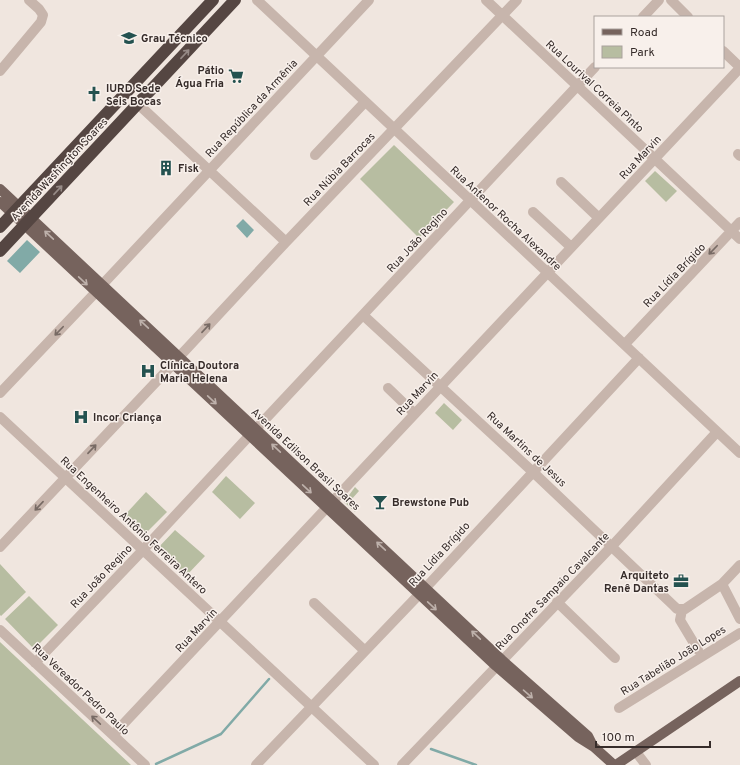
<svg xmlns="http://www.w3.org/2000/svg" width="740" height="765" viewBox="0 0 740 765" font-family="Overpass,sans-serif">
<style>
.green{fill:#b7bda1}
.water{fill:#81aaa7}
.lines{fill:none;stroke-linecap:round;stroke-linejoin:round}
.stream{stroke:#81aaa7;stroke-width:2.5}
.minor{stroke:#c7b5ac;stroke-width:10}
.major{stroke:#76635d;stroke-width:10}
.highway{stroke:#554642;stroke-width:12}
.oneway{stroke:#968a86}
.oneway2{stroke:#beb1ab}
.oneway3{stroke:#776a64}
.labels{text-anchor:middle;stroke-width:3;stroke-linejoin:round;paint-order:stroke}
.poi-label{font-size:11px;font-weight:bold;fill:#362c2a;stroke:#f8f0eb;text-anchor:start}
.street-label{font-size:11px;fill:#362c2a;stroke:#f8f0eb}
</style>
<rect width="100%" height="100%" fill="#f0e6df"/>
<path class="green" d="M394,145L454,202L419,238L360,179Z
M655,171L677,191L666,202L645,181Z
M444,403L462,420L453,430L435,413Z
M226,476L255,503L240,519L212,492Z
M355,487L359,491L351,500L359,507L355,512L344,502Z
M146,492L167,512L143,536L123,517Z
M175,530L205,556L186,576L157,549Z
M0,564L26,592L1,616L0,615Z
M29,596L58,625L34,649L5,619Z
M0,642L131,765H0Z"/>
<path class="water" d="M243,219L254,230L247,238L236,226Z
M27,240L40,252L20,273L7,261Z"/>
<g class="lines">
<path class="stream" d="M431,749L476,765
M156,764L221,734L269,679"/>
<path class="minor" d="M257,0L740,453
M486,0L740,239
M671,0L688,17
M643,17L659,0
M723,51L740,67
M0,71L41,22L43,15L39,9L29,0
M138,104L286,242
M738,154L740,156
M315,155L365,102
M561,182L599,218
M533,212L571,247
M102,285L369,0
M363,315L533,472L674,606L677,609H685L722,584L740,565
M625,344L740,222
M179,357L286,242L517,0
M388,388L414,413
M0,393L96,292
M0,417L374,765
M256,429L595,67
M0,547L173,364
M722,584L740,619
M557,602L615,658
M314,603L364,650
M682,610L680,620L698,650
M0,630L145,765
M35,663L143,550L250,435
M619,708L740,633
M113,735L740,68
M636,752L646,765
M256,765L431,582L639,358
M402,765L612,546L717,432"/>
<path class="major" d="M0,189L502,660L588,736L592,744
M0,202L496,666L578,737L594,747L614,765
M616,765L740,681"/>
<path class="highway" d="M0,227L213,0
M0,251L235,0"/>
</g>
<defs><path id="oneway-shaft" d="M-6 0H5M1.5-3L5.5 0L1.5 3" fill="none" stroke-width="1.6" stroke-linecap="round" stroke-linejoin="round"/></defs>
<g class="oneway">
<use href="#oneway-shaft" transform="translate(185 54) rotate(-47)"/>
<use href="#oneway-shaft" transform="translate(58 190) rotate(-47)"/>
</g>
<g class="oneway2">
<use href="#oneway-shaft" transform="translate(49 235) rotate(-137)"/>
<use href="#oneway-shaft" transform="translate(83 281) rotate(43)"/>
<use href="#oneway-shaft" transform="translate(144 324) rotate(-137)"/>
<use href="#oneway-shaft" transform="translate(212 400) rotate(43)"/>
<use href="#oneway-shaft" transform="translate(276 448) rotate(-137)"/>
<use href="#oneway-shaft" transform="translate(307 489) rotate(43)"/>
<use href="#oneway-shaft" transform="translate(381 546) rotate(-137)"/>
<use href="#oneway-shaft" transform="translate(432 606) rotate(43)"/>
<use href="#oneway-shaft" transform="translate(476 635) rotate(-137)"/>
<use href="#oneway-shaft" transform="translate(528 694) rotate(41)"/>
</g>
<g class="oneway3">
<use href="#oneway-shaft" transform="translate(713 250) rotate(134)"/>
<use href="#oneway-shaft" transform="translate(206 328) rotate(-47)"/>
<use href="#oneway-shaft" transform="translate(59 331) rotate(134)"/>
<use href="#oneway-shaft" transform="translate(92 449) rotate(-47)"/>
<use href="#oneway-shaft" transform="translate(39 506) rotate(133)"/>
<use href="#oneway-shaft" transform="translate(96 720) rotate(-137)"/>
</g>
<defs>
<g id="university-bare" transform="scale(1.2)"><path d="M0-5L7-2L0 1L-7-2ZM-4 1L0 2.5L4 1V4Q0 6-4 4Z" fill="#245250" stroke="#f8f0eb" stroke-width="2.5" paint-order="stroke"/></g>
<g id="supermarket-bare" transform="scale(1.2)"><path d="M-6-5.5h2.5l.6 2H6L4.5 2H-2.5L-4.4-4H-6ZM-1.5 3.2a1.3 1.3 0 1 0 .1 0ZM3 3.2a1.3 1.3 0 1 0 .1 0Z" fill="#245250" stroke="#f8f0eb" stroke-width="2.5" paint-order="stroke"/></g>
<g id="church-bare" transform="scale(1.2)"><path d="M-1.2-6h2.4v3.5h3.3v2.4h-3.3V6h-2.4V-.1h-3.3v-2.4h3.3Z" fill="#245250" stroke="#f8f0eb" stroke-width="2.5" paint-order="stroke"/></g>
<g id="building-bare" transform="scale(1.2)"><path d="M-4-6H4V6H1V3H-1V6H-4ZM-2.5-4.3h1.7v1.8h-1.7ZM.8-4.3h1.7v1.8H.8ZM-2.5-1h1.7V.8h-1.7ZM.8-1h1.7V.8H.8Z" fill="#245250" stroke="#f8f0eb" stroke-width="2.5" paint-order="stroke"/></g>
<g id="hospital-bare" transform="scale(1.2)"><path d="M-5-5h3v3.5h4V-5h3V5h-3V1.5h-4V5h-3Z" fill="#245250" stroke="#f8f0eb" stroke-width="2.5" paint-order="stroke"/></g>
<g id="bar-bare" transform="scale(1.2)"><path d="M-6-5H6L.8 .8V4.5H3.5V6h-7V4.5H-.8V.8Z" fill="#245250" stroke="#f8f0eb" stroke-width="2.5" paint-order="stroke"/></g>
<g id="office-bare" transform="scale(1.2)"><path d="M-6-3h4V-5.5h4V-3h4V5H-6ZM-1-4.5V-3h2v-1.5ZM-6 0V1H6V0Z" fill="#245250" stroke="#f8f0eb" stroke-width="2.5" paint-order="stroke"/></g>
</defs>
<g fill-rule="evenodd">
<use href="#university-bare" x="129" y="38"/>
<use href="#supermarket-bare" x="236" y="76"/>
<use href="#church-bare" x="94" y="94"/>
<use href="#building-bare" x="166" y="168"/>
<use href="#hospital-bare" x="148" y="371"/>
<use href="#hospital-bare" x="81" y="417"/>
<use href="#bar-bare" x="380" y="502"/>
<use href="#office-bare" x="681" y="581"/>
</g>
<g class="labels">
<g class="poi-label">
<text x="141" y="42">Grau Técnico</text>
<text x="224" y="74" text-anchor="end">Pátio<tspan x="224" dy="13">Água Fria</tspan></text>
<text x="106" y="92">IURD Sede<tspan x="106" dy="13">Seis Bocas</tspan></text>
<text x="178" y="172">Fisk</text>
<text x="160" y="369">Clínica Doutora<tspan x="160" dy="13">Maria Helena</tspan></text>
<text x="93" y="421">Incor Criança</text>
<text x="392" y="506">Brewstone Pub</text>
<text x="669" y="579" text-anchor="end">Arquiteto<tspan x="669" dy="13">Renê Dantas</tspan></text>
</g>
<g class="street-label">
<text transform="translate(595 86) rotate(43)" y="4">Rua Lourival Correia Pìnto</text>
<text transform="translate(251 108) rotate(-47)" y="4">Rua República da Armênia</text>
<text transform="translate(640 157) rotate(-47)" y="4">Rua Marvin</text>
<text transform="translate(59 169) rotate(-47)" y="4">Avenida Washington Soares</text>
<text transform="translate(339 169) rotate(-46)" y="4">Rua Núbia Barrocas</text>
<text transform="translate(506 218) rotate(43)" y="4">Rua Antenor Rocha Alexandre</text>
<text transform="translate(417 240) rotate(-47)" y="4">Rua João Regino</text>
<text transform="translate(674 275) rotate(-46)" y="4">Rua Lídia Brígido</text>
<text transform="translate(417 393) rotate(-47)" y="4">Rua Marvin</text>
<text transform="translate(527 449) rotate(43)" y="4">Rua Martins de Jesus</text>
<text transform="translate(306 459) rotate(43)" y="4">Avenida Edilson Brasil Soares</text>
<text transform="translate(134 525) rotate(43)" y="4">Rua Engenheiro Antônio Ferreira Antero</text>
<text transform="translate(439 554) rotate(-47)" y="4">Rua Lídia Brígido</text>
<text transform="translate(101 576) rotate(-46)" y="4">Rua João Regino</text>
<text transform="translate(552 591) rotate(-46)" y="4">Rua Onofre Sampaio Cavalcante</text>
<text transform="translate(196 630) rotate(-47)" y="4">Rua Marvin</text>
<text transform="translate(673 660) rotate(-32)" y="4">Rua Tabelião João Lopes</text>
<text transform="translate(81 689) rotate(43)" y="4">Rua Vereador Pedro Paulo</text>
</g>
</g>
<rect x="594" y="16" width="130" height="52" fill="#f8f0eb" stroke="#aaa29e"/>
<rect x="602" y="29" width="20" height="6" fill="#76635d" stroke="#aaa29e"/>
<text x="630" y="36" font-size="12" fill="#362c2a">Road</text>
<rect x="602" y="46" width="20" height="12" fill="#b7bda1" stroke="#aaa29e"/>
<text x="630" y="56" font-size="12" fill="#362c2a">Park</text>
<path d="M596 741v6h114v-6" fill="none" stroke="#362c2a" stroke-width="2"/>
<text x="602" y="741" font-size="12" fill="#362c2a" stroke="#f8f0eb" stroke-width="3" paint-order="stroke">100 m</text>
</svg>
